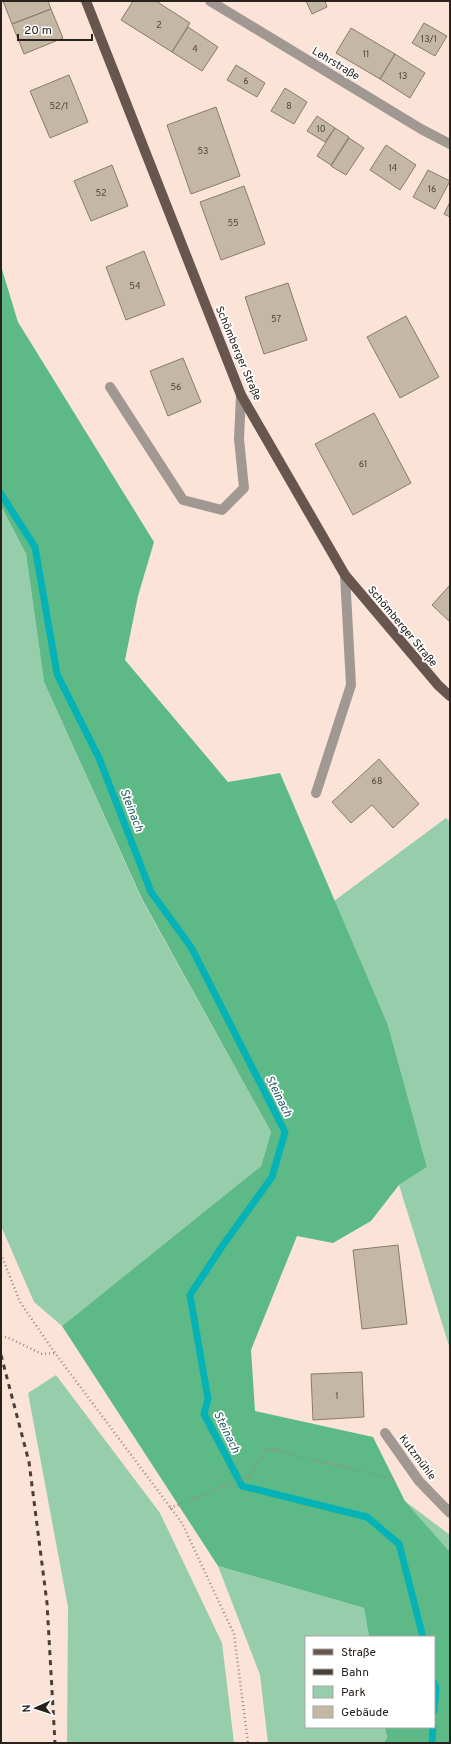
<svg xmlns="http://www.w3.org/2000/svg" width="451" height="1744" viewBox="0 0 451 1744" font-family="Overpass,sans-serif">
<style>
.green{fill:#96ceab}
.forest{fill:#5dba86}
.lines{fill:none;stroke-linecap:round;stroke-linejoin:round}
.stream{stroke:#05b3b7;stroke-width:7}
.building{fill:#c4b8a4;stroke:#887c6a}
.path{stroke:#9a8a80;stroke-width:2.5;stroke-dasharray:1 3;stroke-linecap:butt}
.service{stroke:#a29893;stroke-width:10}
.minor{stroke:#a29893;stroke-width:10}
.tertiary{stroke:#a29893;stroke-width:10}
.primary{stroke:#67554e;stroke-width:10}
.rail{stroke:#493f39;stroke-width:3;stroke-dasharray:5 5;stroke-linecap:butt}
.labels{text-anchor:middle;stroke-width:3.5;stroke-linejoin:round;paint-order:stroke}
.number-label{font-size:9px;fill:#50473e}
.street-label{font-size:11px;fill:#29211c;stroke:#fff}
.water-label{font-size:12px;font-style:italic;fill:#286162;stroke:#fff}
</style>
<rect width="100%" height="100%" fill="#fbe4d7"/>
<path class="green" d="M1,506L26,554L44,682L142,900L271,1132L261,1166L62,1326L34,1302L1,1226Z
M446,818L450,822V1349L399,1185L427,1167L388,1025L334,901Z
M56,1375L160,1513L222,1643L234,1743H67L68,1607L28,1393Z
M405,1501L450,1535V1552Z
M218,1566L364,1608L369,1637H306V1727H385L387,1738L383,1743H268L260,1675Z"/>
<path class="forest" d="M1,266L18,322L154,542L138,596L125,660L228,782L280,773L388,1025L427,1167L399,1185L371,1221L333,1243L297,1236L251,1350L255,1411L373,1437L405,1501L450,1552V1743H383L387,1738L385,1727H434V1637H369L364,1608L218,1566L62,1326L261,1166L271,1132L142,899L44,682L26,554L1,506Z"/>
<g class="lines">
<path class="stream" d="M1,494L35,547L57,674L99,758L151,892L191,947L285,1132L272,1177L221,1248L190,1295L208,1399L204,1414L242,1486L367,1517L399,1544L423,1637
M434,1682L436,1689L434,1711
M432,1743L433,1727"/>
</g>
<path class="building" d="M3,1H48L51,9L12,24Z
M133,1H156L190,23L172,52L121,20Z
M306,1H325L327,7L312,14Z
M51,9L63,38L24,54L12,24Z
M424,23L447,36L435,56L412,43Z
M188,27L218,47L202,71L172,52Z
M351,28L395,54L380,79L336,53Z
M395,54L425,73L410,98L380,79Z
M236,65L265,83L257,97L227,80Z
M69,75L88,122L50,138L30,91Z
M285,88L307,102L294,124L271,111Z
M216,107L240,176L191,194L167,125Z
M317,116L335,128L325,142L307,131Z
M335,128L349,137L331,165L317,156Z
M349,138L364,148L346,175L331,166Z
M386,145L416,165L400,190L370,170Z
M112,165L128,206L91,221L74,181Z
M428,170L450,181L435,209L413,197Z
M244,186L265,244L221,260L200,202Z
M450,202V217L444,214Z
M144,251L165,305L126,320L106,267Z
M288,283L307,340L264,354L245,297Z
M406,316L439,377L400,398L367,337Z
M183,358L201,402L168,416L150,371Z
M374,413L411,483L353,515L315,444Z
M450,585V622L432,605Z
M379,759L419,804L393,828L372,805L351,823L332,802Z
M398,1245L407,1324L362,1329L353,1250Z
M362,1372L364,1417L313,1420L311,1374Z"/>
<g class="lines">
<path class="path" d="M1,1254L20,1302L55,1353L182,1523L234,1634L248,1743
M1,1337H7L42,1354L55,1353
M170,1508L250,1476L267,1448L396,1480"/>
<path class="service" d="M110,387L183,500L222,510L244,488L239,439L241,395
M316,793L351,685L345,575"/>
<path class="minor" d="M385,1433L419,1481L450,1513"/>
<path class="tertiary" d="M210,1L421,129L450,144"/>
<path class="primary" d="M86,1L241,395L345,575L438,685L450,696"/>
<path class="rail" d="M1,1355L29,1462L47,1603L55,1743"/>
</g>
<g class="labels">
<g class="number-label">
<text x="159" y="28">2</text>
<text x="429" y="42">13/1</text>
<text x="195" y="52">4</text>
<text x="366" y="57">11</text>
<text x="403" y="79">13</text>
<text x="246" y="84">6</text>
<text x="59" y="109">52/1</text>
<text x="289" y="109">8</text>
<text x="321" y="132">10</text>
<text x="203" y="154">53</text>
<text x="393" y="171">14</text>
<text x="432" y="192">16</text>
<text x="101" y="196">52</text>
<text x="233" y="226">55</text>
<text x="135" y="289">54</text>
<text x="276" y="322">57</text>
<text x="176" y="390">56</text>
<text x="363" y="467">61</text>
<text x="377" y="784">68</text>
<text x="337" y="1399">1</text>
</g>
<g class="street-label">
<text transform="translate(336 63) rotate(31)" y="4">Lehrstraße</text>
<text transform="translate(239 353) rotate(67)" y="4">Schömberger Straße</text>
<text transform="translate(403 626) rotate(50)" y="4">Schömberger Straße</text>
<text transform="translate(418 1457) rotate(53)" y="4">Kutzmühle</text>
</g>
<g class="water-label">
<text transform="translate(132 810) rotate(69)" y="4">Steinach</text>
<text transform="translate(279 1096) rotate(63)" y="4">Steinach</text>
<text transform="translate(227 1432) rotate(64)" y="4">Steinach</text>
</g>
</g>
<rect width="451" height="1744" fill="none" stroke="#29211c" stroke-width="4"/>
<rect x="305" y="1636" width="130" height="92" fill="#ffffff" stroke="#a9a6a4"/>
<rect x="313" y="1649" width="20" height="6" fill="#67554e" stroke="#a9a6a4"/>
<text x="341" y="1656" font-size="12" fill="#29211c">Straße</text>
<rect x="313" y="1669" width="20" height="6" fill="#493f39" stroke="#a9a6a4"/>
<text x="341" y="1676" font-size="12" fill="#29211c">Bahn</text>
<rect x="313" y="1686" width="20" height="12" fill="#96ceab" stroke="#a9a6a4"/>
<text x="341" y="1696" font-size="12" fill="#29211c">Park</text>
<rect x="313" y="1706" width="20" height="12" fill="#c4b8a4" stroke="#a9a6a4"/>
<text x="341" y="1716" font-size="12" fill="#29211c">Gebäude</text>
<g transform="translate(36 1708) rotate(267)" stroke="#ffffff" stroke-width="3" paint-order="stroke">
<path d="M0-3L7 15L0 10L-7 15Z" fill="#29211c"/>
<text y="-6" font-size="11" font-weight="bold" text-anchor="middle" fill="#29211c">N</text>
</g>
<path d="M18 34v6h74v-6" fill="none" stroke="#29211c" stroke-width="2"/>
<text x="24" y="34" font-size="12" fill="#29211c" stroke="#ffffff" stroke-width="3" paint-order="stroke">20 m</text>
</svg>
